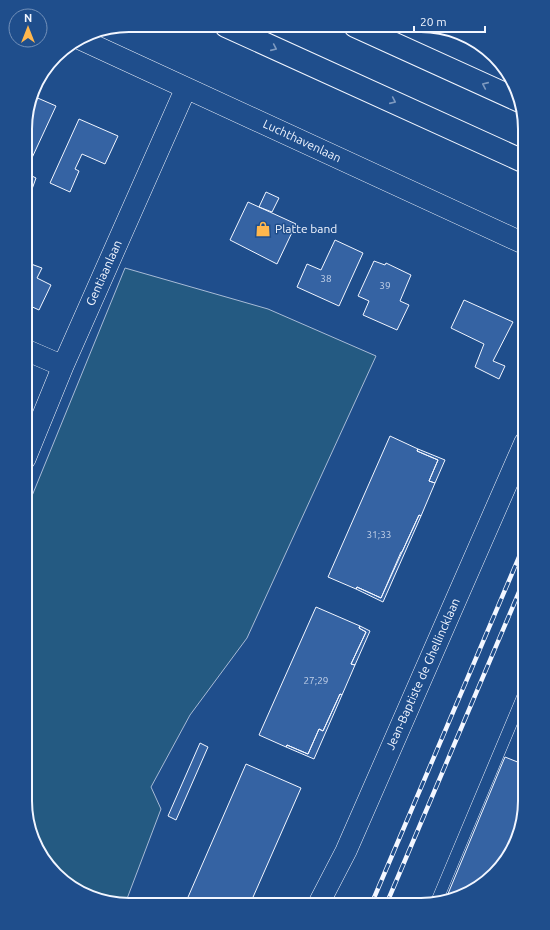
<svg xmlns="http://www.w3.org/2000/svg" width="550" height="930" viewBox="0 0 550 930" font-family="Ubuntu,sans-serif">
<style>
.green{fill:#245a82;stroke:#a8bbd7}
.building{fill:#3563a3;stroke:#f2f6ff}
.lines{fill:none;stroke-linecap:round;stroke-linejoin:round}
.service-casing{stroke:#f2f6ff;stroke-width:12}
.minor-casing{stroke:#f2f6ff;stroke-width:22}
.motorway-casing{stroke:#f2f6ff;stroke-width:24}
.service{stroke:#1f4e8c;stroke-width:11}
.minor{stroke:#1f4e8c;stroke-width:21}
.motorway{stroke:#1f4e8c;stroke-width:22}
.rail-casing{stroke:#f2f6ff;stroke-width:4.5}
.rail{stroke:#1f4e8c;stroke-width:3;stroke-dasharray:9;stroke-linecap:butt}
.oneway{stroke:#7e9ac0}
.labels{text-anchor:middle;stroke-width:3;stroke-linejoin:round;paint-order:stroke}
.number-label{font-size:10px;fill:#c3d1e8}
.street-label{font-size:12px;fill:#f2f6ff;stroke:#1f4e8c}
.poi-label{font-size:12px;fill:#f2f6ff;stroke:#1f4e8c;text-anchor:start}
.rim{fill:none;stroke:#f2f6ff;stroke-width:2}
</style>
<rect width="100%" height="100%" fill="#1f4e8c"/>
<path class="green" d="M125,268L268,309L376,356L247,638L190,715L151,787L161,809L125,904H115L61,879L31,835L25,801V513Z"/>
<path class="building" d="M33,96L56,106L31,160L26,158V116Z
M79,119L118,136L105,164L82,154L75,169L79,171L70,192L50,183Z
M26,173L36,178L31,192L26,190Z
M266,192L279,198L272,212L259,207Z
M248,202L296,224L277,264L230,240Z
M335,240L363,253L339,306L297,287L307,264L321,270Z
M26,261L31,264L26,276Z
M374,261L385,265L386,263L411,275L400,301L409,305L397,330L363,315L369,301L358,296Z
M31,264L42,268L37,278L51,285L39,310L26,304V276Z
M464,300L513,322L493,361L505,366L499,379L475,367L484,344L451,328Z
M390,436L418,449L417,451L438,460L429,481L435,483L421,516L419,515L402,552H401L381,598L357,587L356,589L328,577Z
M418,449L445,460L435,483L429,481L438,460L417,451Z
M419,515L421,516L383,602L356,589L357,587L381,598Z
M316,607L360,626L359,628L366,632L351,664L355,665L342,695L340,694L323,731L319,729L308,754L287,745L286,747L259,735Z
M360,626L370,631L355,665L351,664L366,632L359,628Z
M340,694L342,695L314,759L286,747L287,745L308,754L319,729L323,731Z
M200,743L208,747L176,820L168,816Z
M505,757L525,765V808L504,864L455,899L445,901Z
M246,764L301,788L250,904H185Z"/>
<g class="lines">
<g class="service-casing">
<path id="service" d="M436,903L525,691"/>
</g>
<g class="minor-casing">
<path id="minor" d="M80,39L525,244
M26,350L63,366
M25,459L63,366L186,88
M318,905L346,851L525,442"/>
</g>
<g class="motorway-casing">
<path id="motorway" d="M226,26L525,162
M355,26L520,101"/>
</g>
<use href="#service" class="service"/>
<use href="#minor" class="minor"/>
<use href="#motorway" class="motorway"/>
<g class="rail-casing">
<path id="rail" d="M371,905L525,543
M386,905L525,578"/>
</g>
<use href="#rail" class="rail"/>
</g>
<defs><path id="oneway-chevron" d="M-2-3.5L2.5 0L-2 3.5" fill="none" stroke-width="1.6" stroke-linecap="round" stroke-linejoin="round"/></defs>
<g class="oneway">
<use href="#oneway-chevron" transform="translate(274 48) rotate(24)"/>
<use href="#oneway-chevron" transform="translate(485 85) rotate(-156)"/>
<use href="#oneway-chevron" transform="translate(393 101) rotate(24)"/>
</g>
<defs>
<g id="shop-bare" transform="scale(1.2)"><path d="M-5-2.5h2.3a2.7 3.5 0 0 1 5.4 0H5L5.5 6h-11ZM-1.5-2.5h3a1.5 2.3 0 0 0-3 0Z" fill="#ffb74d" stroke="#1f4e8c" stroke-width="2.5" paint-order="stroke"/></g>
</defs>
<g fill-rule="evenodd">
<use href="#shop-bare" x="263" y="229"/>
</g>
<g class="labels">
<g class="number-label">
<text x="326" y="282">38</text>
<text x="385" y="289">39</text>
<text x="379" y="538">31;33</text>
<text x="316" y="684">27;29</text>
</g>
<g class="street-label">
<text transform="translate(302 141) rotate(25)" y="4">Luchthavenlaan</text>
<text transform="translate(104 273) rotate(-66)" y="4">Gentiaanlaan</text>
<text transform="translate(423 674) rotate(-66)" y="4">Jean-Baptiste de Ghellincklaan</text>
</g>
<g class="poi-label">
<text x="275" y="233">Platte band</text>
</g>
</g>
<path d="M0 0H550V930H0ZM129 32H421A97 97 0 0 1 518 129V801A97 97 0 0 1 421 898H129A97 97 0 0 1 32 801V129A97 97 0 0 1 129 32Z" fill="#1f4e8c" fill-rule="evenodd"/>
<path class="rim" d="M129 32H421A97 97 0 0 1 518 129V801A97 97 0 0 1 421 898H129A97 97 0 0 1 32 801V129A97 97 0 0 1 129 32Z"/>
<g transform="translate(28 28)"><circle r="19" fill="#1f4e8c" stroke="#7391ba"/>
<path d="M0-3L7 15L0 10L-7 15Z" fill="#ffb74d"/>
<text y="-6" font-size="11" font-weight="bold" text-anchor="middle" fill="#f2f6ff">N</text>
</g>
<path d="M414 26v6h71v-6" fill="none" stroke="#f2f6ff" stroke-width="2"/>
<text x="420" y="26" font-size="12" fill="#f2f6ff" stroke="#1f4e8c" stroke-width="3" paint-order="stroke">20 m</text>
</svg>
